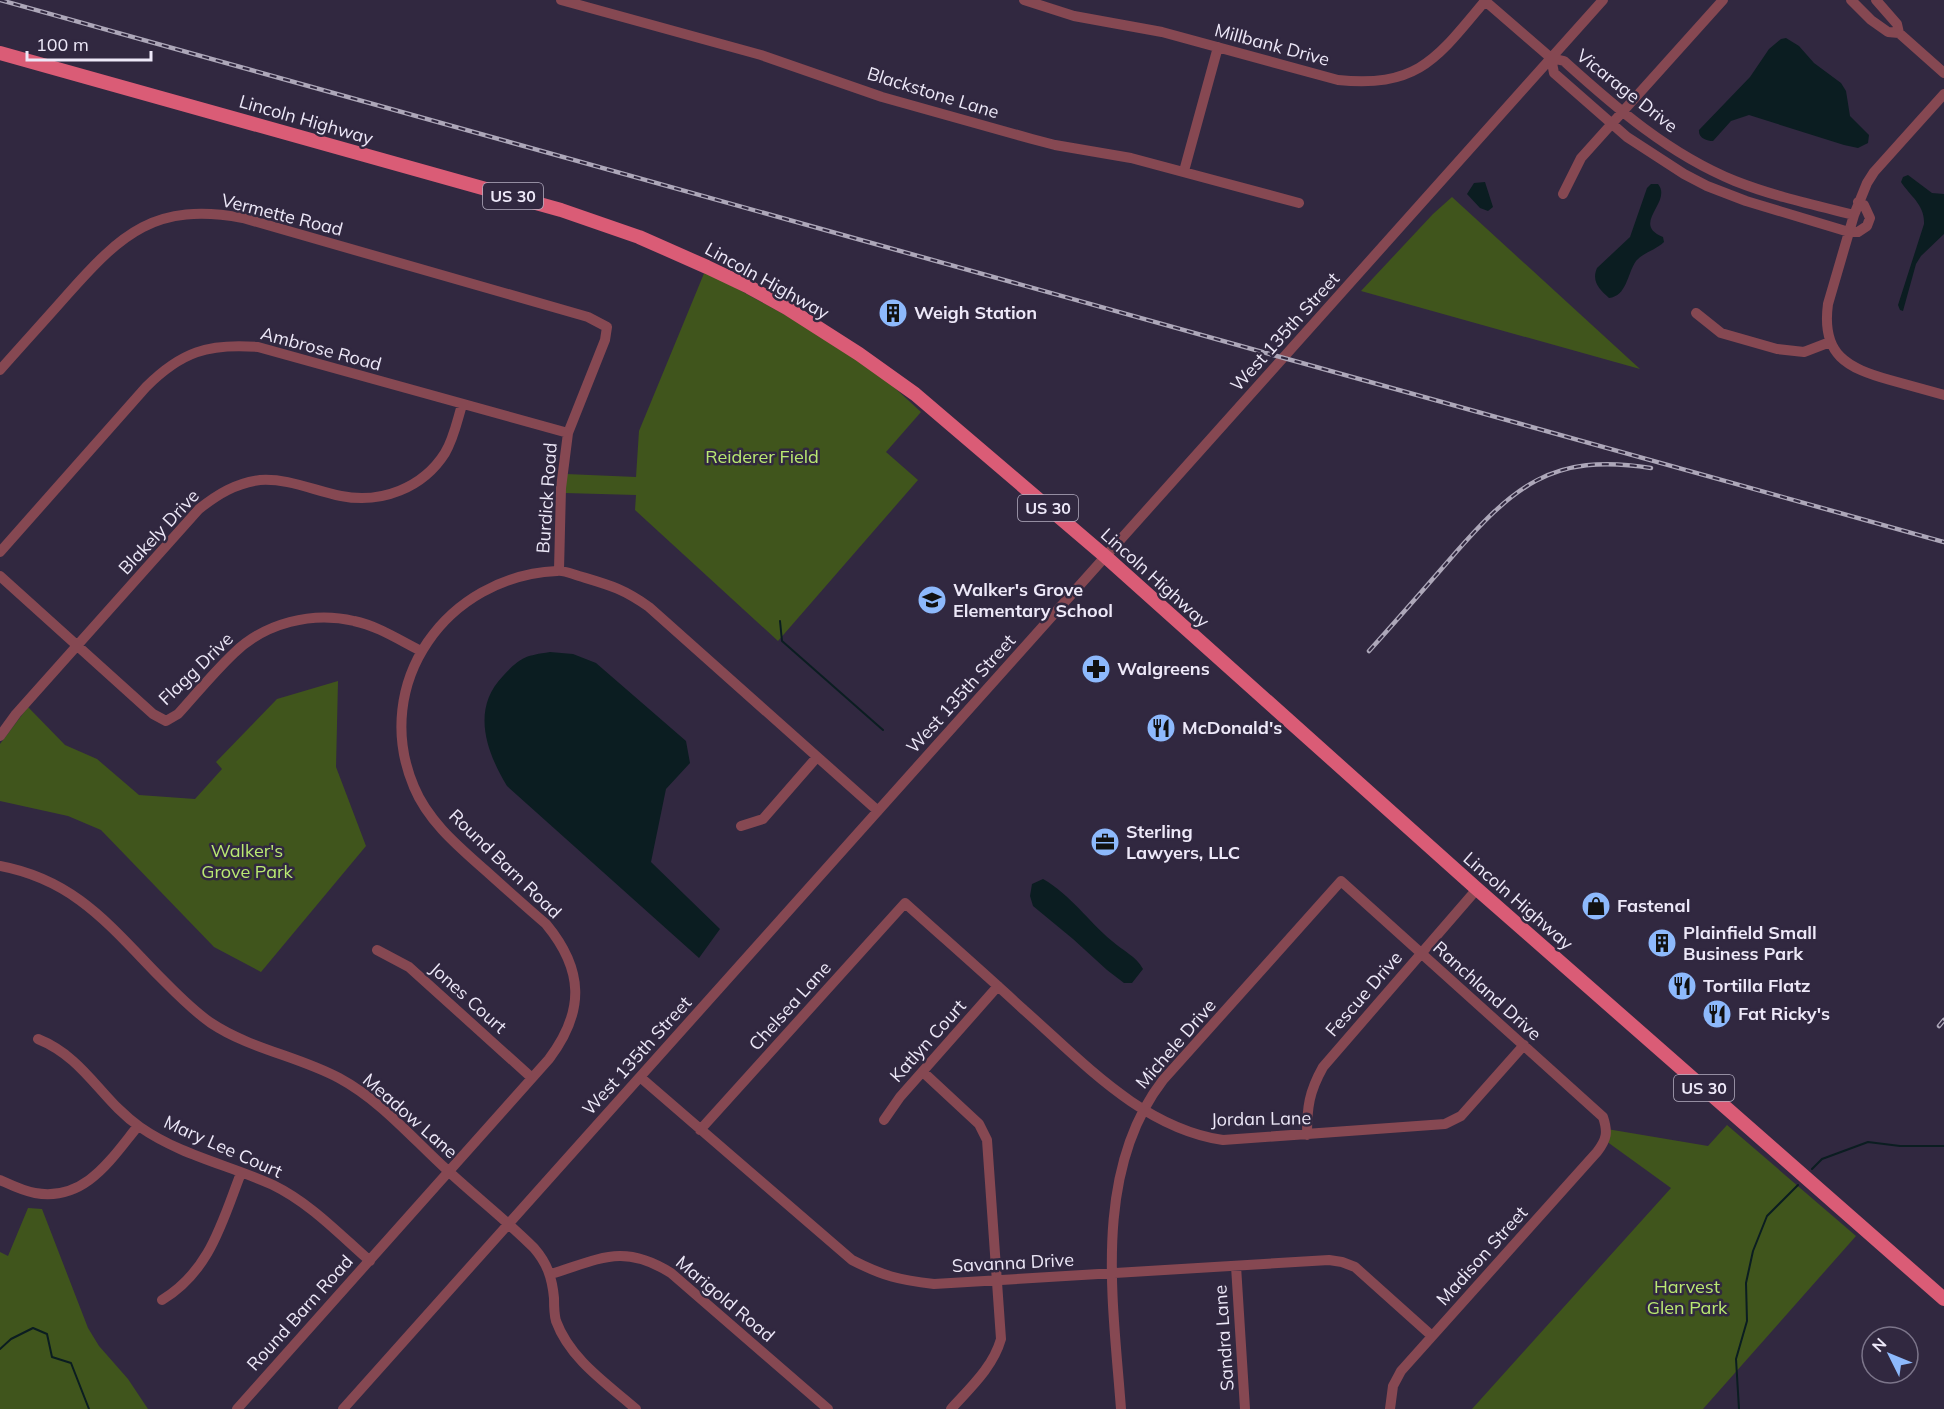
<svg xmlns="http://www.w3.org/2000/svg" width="1944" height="1409" viewBox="0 0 1944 1409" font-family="Mulish,sans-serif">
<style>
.green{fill:#40551c}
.water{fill:#0b1d21}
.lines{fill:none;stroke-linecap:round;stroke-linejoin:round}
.stream{stroke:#0b1d21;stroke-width:2}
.minor{stroke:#864852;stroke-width:10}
.major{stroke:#da5c76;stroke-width:14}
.rail-casing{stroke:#ada7b9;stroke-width:4.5}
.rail{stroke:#312840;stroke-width:2;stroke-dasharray:7;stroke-linecap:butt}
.labels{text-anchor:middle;stroke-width:5;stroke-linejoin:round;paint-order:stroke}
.shield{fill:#312840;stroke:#b5aec1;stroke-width:1.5}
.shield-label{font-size:16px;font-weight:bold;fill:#ede8f8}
.street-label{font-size:18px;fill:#ede8f8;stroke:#312840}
.poi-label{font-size:18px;font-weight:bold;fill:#ede8f8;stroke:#312840;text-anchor:start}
.park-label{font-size:18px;fill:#bae972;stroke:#312840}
</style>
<rect width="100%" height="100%" fill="#312840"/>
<path class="green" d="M1452,197L1640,369L1361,291L1433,214Z
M705,271L796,321L884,378L921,412L886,452L918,480L778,641L635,510L636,495L565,493L566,474L636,477L639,431Z
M338,681L336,767L366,846L261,972L214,947L101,830L68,816L0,801V744L28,707L65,745L97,759L139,795L195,799L222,769L216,762L277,699Z
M1727,1125L1856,1236L1703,1409H1472L1671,1188L1606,1141L1607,1129L1708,1146Z
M28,1208L42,1209L88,1328L99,1346L128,1379L148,1409H0V1252L8,1256Z"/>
<path class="water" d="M1786,38L1799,46L1814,63L1841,83L1846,91L1850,116L1869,135L1868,143L1858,148L1844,145L1749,115L1731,121L1713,141C1707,141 1698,138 1699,130L1750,77L1769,49L1781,39Z
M1908,175L1932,193L1944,194V234L1921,256L1916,264L1903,311L1900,310L1898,305L1924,224C1925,205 1911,197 1901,182L1903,177Z
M1485,182L1493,207L1488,211L1480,208L1467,194L1474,183Z
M1651,184H1658C1673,202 1630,224 1663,237L1664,242C1656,250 1644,252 1636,261C1627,274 1627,296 1609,298C1600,290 1591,282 1597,268L1630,237L1647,188Z
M550,652L573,654L596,663L686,741L690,763L666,789L651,862L720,929L699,958L507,786C486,751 471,709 503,676C521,657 524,656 550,652Z
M1043,879C1071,895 1088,921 1112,941C1123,951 1136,956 1143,969L1132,983H1124L1107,970L1073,939L1033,906L1030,896L1032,884Z"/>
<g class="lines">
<path class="stream" d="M780,621L782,641L883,730
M1812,1169L1822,1159L1868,1142L1900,1146H1944
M0,1349L11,1339L33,1328L47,1334L52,1357L71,1363L89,1409
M1739,1409L1736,1359L1747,1321L1746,1283L1753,1251L1767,1216L1798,1185"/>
<path class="minor" d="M561,0L761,55L882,97L1032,139L1055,145L1131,158L1299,203
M1024,0L1074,16L1162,32L1338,80C1419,88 1437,58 1485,1
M1484,0L1551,58L1564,61C1616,108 1669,154 1735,181C1773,196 1814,205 1854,215
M1851,0L1871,20L1888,32L1899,33L1944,73
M1876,0L1897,24L1899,33
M1551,58L1554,73L1627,137L1684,174L1707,186L1746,201L1849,232H1858L1867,226L1870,218L1864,205L1858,202
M1944,94L1874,172L1867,183L1854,215L1828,304C1821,355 1847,368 1890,380C1908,385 1926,390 1944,395
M1184,171L1218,47
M1563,194L1581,158L1723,0
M1696,313L1721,333L1777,349L1804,352L1830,342
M0,370C22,345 45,320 67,295C122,233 155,202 243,218L588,317L607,327L605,340L568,433L561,488L559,570
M0,552L146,387C181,352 208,343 258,347L568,433
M0,576L153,714L166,721L178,714C196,694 214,672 234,653C265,623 312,611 354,621C378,626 399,640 421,651
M0,736L16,714L199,509C218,494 236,483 260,480C288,478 315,491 341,496C381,504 423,488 445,453C454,438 457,421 462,405
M741,826L763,819L817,757
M0,866C75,880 110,926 160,977C176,993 192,1010 211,1023C250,1049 298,1056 339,1078C380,1100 412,1138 446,1169C475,1196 506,1220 534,1248C547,1263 552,1277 554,1298C554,1305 554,1314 556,1321C570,1359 606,1383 636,1409
M377,950L409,967L532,1078
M38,1039C85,1058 101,1100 140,1127C180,1155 229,1165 273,1185C310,1203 339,1234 370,1261
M923,1072L979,1124L987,1140L1001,1339C993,1367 971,1387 951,1409
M640,1077L852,1260C883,1276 899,1280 934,1284L1329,1260L1342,1262L1355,1267L1432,1336
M884,1120L900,1097L998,986
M700,1130L905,903C945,939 985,974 1024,1010C1083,1062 1142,1128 1223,1140L1445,1124L1461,1116L1524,1045
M1307,1135C1307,1107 1309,1092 1323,1067L1477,889
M0,1180C11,1185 23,1191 35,1193C85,1202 111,1159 138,1126
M1236,1266L1245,1409
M551,1274C600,1259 623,1243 671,1273L828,1409
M162,1300C210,1271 222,1222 241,1173
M237,1409L549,1059C585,1011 584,970 546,924C525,906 505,888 485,870C458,846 428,821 414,787C370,683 447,576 557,571C564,570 572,574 579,576C609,585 622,588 649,607L878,811
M343,1409L1603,0
M1121,1409C1113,1301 1092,1172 1163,1080L1341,881L1603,1117C1608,1132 1607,1139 1597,1152L1401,1371L1393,1386L1390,1409"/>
<path class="major" d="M0,53L561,210L639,237L707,267L749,287L787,308L859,354L915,394L1106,557L1477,889L1944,1299"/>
<g class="rail-casing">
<path id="rail" d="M0,0L1944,542
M1369,651C1397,620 1424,589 1451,558C1513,487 1551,452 1651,468
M1939,1026L1944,1020"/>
</g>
<use href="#rail" class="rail"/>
</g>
<defs>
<g id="building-disc" transform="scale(1.5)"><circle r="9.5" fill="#8db9fc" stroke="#312840"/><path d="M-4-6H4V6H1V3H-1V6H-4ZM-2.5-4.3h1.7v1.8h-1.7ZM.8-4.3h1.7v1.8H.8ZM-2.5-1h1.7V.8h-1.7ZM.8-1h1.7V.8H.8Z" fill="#111"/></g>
<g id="school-disc" transform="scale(1.5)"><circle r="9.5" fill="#8db9fc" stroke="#312840"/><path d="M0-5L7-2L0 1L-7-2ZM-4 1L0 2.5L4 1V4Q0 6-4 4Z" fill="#111"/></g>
<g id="pharmacy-disc" transform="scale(1.5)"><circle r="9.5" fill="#8db9fc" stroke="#312840"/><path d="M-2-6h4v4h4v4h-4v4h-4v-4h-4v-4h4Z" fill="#111"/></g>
<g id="restaurant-disc" transform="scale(1.5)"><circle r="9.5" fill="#8db9fc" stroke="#312840"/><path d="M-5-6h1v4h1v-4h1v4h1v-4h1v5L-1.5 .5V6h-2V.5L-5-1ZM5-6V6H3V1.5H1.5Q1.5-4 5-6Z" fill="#111"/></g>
<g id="office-disc" transform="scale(1.5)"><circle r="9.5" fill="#8db9fc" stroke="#312840"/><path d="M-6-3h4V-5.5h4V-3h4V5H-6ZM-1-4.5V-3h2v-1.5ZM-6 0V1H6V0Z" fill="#111"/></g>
<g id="shop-disc" transform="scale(1.5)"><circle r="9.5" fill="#8db9fc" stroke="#312840"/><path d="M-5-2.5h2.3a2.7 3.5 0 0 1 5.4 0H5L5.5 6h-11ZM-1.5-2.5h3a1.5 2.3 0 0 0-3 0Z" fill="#111"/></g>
</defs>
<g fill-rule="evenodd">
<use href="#building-disc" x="893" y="313"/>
<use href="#school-disc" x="932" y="600"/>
<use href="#pharmacy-disc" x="1096" y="669"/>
<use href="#restaurant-disc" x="1161" y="728"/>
<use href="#office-disc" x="1105" y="842"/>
<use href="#shop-disc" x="1596" y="906"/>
<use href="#building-disc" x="1662" y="943"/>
<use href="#restaurant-disc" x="1682" y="986"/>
<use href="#restaurant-disc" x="1717" y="1014"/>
</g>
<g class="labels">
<g class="shield">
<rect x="483" y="183" width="60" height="26" rx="4.5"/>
<rect x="1018" y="495" width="60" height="26" rx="4.5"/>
<rect x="1674" y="1075" width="60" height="26" rx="4.5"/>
</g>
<g class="shield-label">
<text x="513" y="202">US 30</text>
<text x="1048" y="514">US 30</text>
<text x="1704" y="1094">US 30</text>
</g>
<g class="street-label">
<text transform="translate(1272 45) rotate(15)" y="6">Millbank Drive</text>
<text transform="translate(1627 91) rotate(38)" y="6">Vicarage Drive</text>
<text transform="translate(933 93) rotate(17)" y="6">Blackstone Lane</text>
<text transform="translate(306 120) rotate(16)" y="6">Lincoln Highway</text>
<text transform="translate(282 215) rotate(14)" y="6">Vermette Road</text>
<text transform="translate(767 281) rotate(29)" y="6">Lincoln Highway</text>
<text transform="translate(1285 332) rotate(-48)" y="6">West 135th Street</text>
<text transform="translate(321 349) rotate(15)" y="6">Ambrose Road</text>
<text transform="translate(547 498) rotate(-86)" y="6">Burdick Road</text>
<text transform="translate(159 532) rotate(-47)" y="6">Blakely Drive</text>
<text transform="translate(1155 578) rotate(42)" y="6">Lincoln Highway</text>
<text transform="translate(196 669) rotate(-44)" y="6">Flagg Drive</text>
<text transform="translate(961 694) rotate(-48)" y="6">West 135th Street</text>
<text transform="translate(505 864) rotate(44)" y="6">Round Barn Road</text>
<text transform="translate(1518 901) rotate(41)" y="6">Lincoln Highway</text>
<text transform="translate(1487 991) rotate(42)" y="6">Ranchland Drive</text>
<text transform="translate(1364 994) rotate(-49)" y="6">Fescue Drive</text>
<text transform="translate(468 998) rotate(42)" y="6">Jones Court</text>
<text transform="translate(790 1006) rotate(-48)" y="6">Chelsea Lane</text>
<text transform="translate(928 1041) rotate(-48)" y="6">Katlyn Court</text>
<text transform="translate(1176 1044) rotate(-49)" y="6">Michele Drive</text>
<text transform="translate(637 1056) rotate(-48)" y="6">West 135th Street</text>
<text transform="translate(410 1116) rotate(41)" y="6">Meadow Lane</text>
<text transform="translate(1261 1119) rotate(-1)" y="6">Jordan Lane</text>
<text transform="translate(223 1147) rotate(24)" y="6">Mary Lee Court</text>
<text transform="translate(1482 1256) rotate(-48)" y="6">Madison Street</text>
<text transform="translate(1013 1263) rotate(-3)" y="6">Savanna Drive</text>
<text transform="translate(725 1299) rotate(40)" y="6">Marigold Road</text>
<text transform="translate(300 1313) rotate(-48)" y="6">Round Barn Road</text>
<text transform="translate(1224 1338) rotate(-94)" y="6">Sandra Lane</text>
</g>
<g class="poi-label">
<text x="914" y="319">Weigh Station</text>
<text x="953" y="596">Walker's Grove<tspan x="953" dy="21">Elementary School</tspan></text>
<text x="1117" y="675">Walgreens</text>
<text x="1182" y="734">McDonald's</text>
<text x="1126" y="838">Sterling<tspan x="1126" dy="21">Lawyers, LLC</tspan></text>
<text x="1617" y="912">Fastenal</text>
<text x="1683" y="939">Plainfield Small<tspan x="1683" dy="21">Business Park</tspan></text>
<text x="1703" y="992">Tortilla Flatz</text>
<text x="1738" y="1020">Fat Ricky's</text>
</g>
<g class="park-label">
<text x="762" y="463">Reiderer Field</text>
<text x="247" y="857">Walker's<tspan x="247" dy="21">Grove Park</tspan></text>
<text x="1687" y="1293">Harvest<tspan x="1687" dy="21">Glen Park</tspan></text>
</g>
</g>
<g transform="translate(1890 1355) rotate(313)"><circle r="28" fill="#312840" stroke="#7c758a" stroke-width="1.5"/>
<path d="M0-4.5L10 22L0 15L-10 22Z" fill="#8db9fc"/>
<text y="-9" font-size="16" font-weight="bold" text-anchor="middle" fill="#ede8f8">N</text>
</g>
<path d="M27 51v9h124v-9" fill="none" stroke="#ede8f8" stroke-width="3"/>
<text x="36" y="51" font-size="18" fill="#ede8f8" stroke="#312840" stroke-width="4.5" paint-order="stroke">100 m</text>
</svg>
